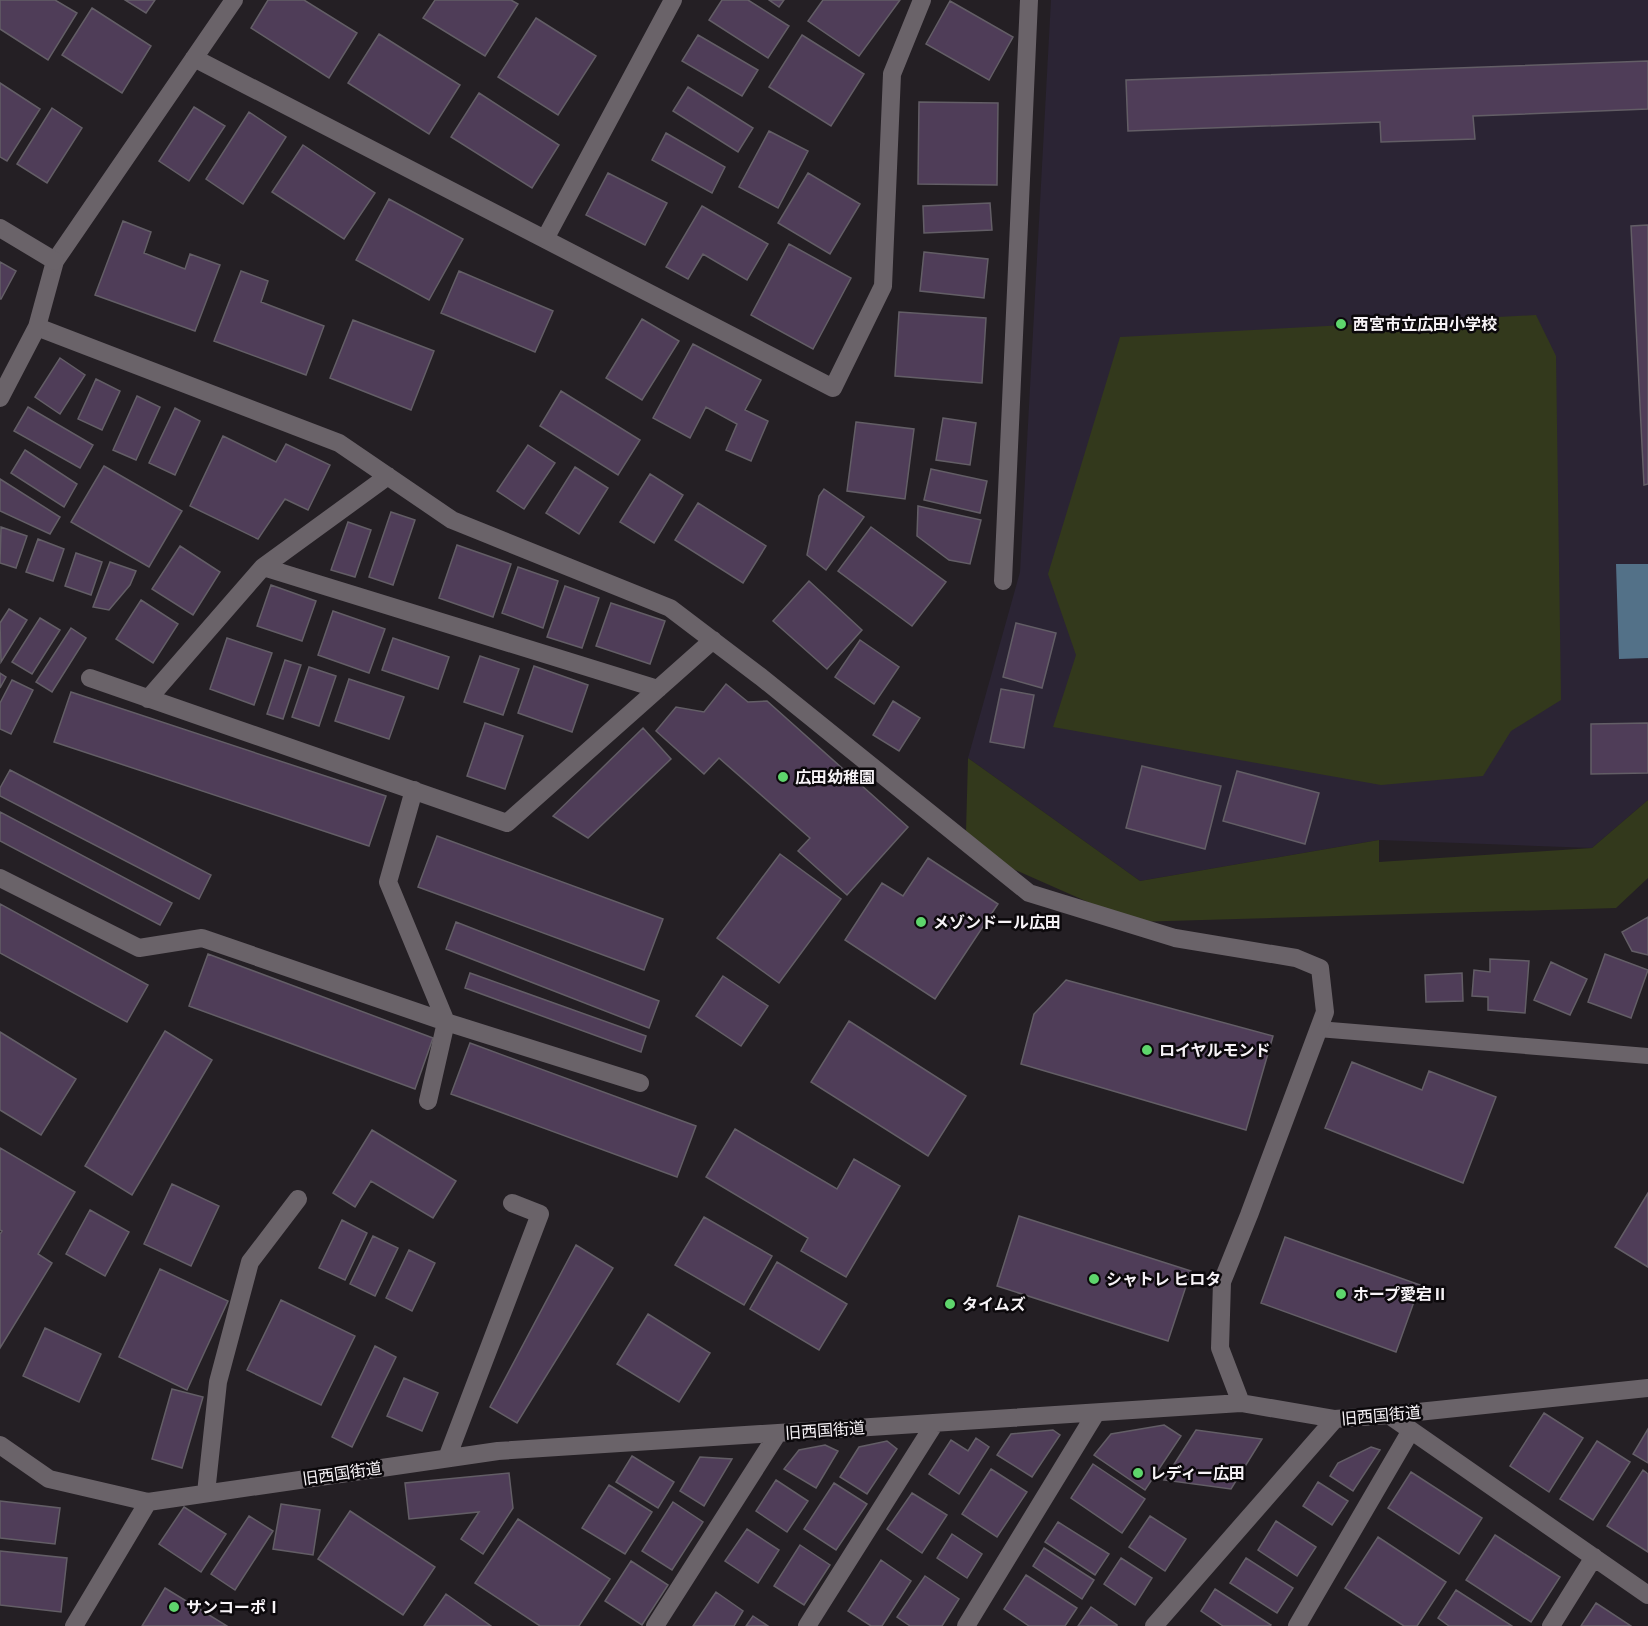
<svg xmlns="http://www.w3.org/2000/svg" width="1648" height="1626" viewBox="0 0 1648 1626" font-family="'Source Sans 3','Noto Sans JP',sans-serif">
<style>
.education{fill:#2b2434}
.green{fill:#33391c}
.water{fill:#537188}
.building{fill:#4f3d58;stroke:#635e66;stroke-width:1.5}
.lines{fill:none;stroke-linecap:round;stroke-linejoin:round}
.service{stroke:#6a6369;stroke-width:16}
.minor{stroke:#6a6369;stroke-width:18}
.tertiary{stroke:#6a6369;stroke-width:18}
.poi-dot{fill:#5ed56c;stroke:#0c090c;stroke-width:2}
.labels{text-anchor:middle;stroke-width:5;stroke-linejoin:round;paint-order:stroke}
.poi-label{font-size:16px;font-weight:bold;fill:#f7f3f7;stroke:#0c090c;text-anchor:start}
.street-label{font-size:16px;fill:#f7f3f7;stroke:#0c090c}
</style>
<rect width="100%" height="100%" fill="#241f24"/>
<path class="education" d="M1051,0H1648V800L1592,848L1379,840L1140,881L968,758L1020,572Z"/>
<path class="green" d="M1536,315L1556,356L1561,700L1511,731L1483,776L1381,785L1053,727L1076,655L1048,574L1120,337Z
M968,758L1140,881L1379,840V862L1592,848L1648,800V878L1616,908L1133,922L1004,865L966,832Z"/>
<path class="water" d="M1616,564H1648V658L1619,659Z"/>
<path class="building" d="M0,0H55L77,13L48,60L0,29Z
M125,0H155L146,13Z
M268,0H304L357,33L329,78L251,28Z
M435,0H511L518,4L485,56L423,18Z
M722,0H748L789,26L768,58L709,20Z
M769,0H784L779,7Z
M823,0H900L859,56L808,21Z
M950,1L1013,37L989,80L926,44Z
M92,8L151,46L122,93L62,55Z
M536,18L596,56L558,115L498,77Z
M379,34L460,85L429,134L348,83Z
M698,35L758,70L742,96L682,61Z
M802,35L864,74L831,126L769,87Z
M1648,61V109L1473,116L1475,139L1381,142L1380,122L1128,131L1126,80Z
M0,83L40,109L7,161L0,157Z
M688,87L753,128L738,152L673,111Z
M479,93L559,145L532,188L451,137Z
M919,102L998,103L997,185L918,184Z
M194,107L225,126L189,181L159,161Z
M52,108L82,128L47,183L17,164Z
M249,112L286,137L243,204L206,179Z
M769,131L808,151L778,208L739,187Z
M666,133L725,167L712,193L652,160Z
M303,145L375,193L344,239L272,192Z
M608,173L667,203L645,245L586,215Z
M808,173L860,204L830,254L778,223Z
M389,199L463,239L429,300L356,260Z
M990,203L992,230L924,233L923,206Z
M702,206L768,244L747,280L703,254L688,279L666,267Z
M123,221L151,232L144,253L185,269L190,254L220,265L195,331L95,295Z
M1648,225V484L1644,485L1631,226Z
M789,244L851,278L813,349L751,315Z
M924,252L988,259L984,298L920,291Z
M0,262L16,271L1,299H0Z
M241,271L268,281L261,302L324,326L306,375L214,341Z
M459,271L553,311L535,352L441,313Z
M899,312L986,318L982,383L895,376Z
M642,319L679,341L642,400L606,378Z
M353,320L434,351L411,410L330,378Z
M693,344L761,380L745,410L768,421L751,461L726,450L737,424L706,407L690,438L653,418Z
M60,358L85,375L60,414L35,397Z
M96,379L120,391L102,430L78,419Z
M561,391L640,440L618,475L540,426Z
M137,396L160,407L136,460L113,450Z
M28,407L93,445L80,468L14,431Z
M175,408L200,421L175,475L149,463Z
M943,418L976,423L970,465L936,460Z
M856,422L914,429L905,499L847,491Z
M223,436L276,462L286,444L330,465L308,510L285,499L258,539L190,506Z
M528,445L555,463L524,509L497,491Z
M25,450L77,484L64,507L11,473Z
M104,466L182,511L149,567L71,522Z
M575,467L608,488L579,534L546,513Z
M931,469L987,481L980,513L924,500Z
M650,474L683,495L654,543L620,522Z
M0,479L60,517L50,534L0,511Z
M824,489L864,517L826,570L807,555L819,496Z
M698,503L766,546L743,583L675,540Z
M918,506L981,520L970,564L949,560L917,536Z
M391,512L415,520L393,585L369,577Z
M348,522L371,530L355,577L331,570Z
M1,527L27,536L16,568L0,563Z
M871,527L946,582L912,626L838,571Z
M38,539L64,549L53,581L26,572Z
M457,545L511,564L493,617L439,598Z
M180,546L220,572L193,615L152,589Z
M76,553L102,562L91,595L65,586Z
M110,562L136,571L130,585L109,610L93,607Z
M518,567L558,581L543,628L502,613Z
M809,581L862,630L827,669L773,621Z
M271,585L316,601L302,641L257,626Z
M565,586L599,598L582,648L547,637Z
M141,600L178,624L153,663L116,639Z
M611,603L665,621L650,664L596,646Z
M9,609L27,620L1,662L0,623Z
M333,611L385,629L369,673L318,655Z
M40,618L60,630L32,674L12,662Z
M1016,623L1056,633L1042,688L1003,677Z
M71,628L86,638L52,692L36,682Z
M227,638L272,653L254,705L210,689Z
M393,638L449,657L438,689L382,670Z
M860,640L899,667L874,704L835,677Z
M480,656L519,669L503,715L464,702Z
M285,660L301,665L283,719L267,714Z
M534,666L588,685L572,732L518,713Z
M309,667L336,676L319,726L292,717Z
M0,673L6,677L0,688Z
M349,679L404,697L389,739L335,721Z
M12,680L33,690L11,734L0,729V703Z
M726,684L748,702L767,701L908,827L847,895L798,851L810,838L719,758L704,774L656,731L676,707L704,712Z
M1001,689L1034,695L1024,748L990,742Z
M71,692L386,796L369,846L54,742Z
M893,701L920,718L899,751L873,735Z
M485,723L523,736L505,789L467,776Z
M1648,723V773L1591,774V724Z
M643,728L671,759L588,838L553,816Z
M1142,766L1221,786L1205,849L1126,828Z
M10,770L211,875L199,899L0,796V788Z
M1237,771L1319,793L1305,844L1223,821Z
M0,812L172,903L160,925L0,841Z
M437,836L663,919L644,970L418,887Z
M780,854L841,899L779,983L717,938Z
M928,858L998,904L935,999L845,940L882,883L903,896Z
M0,904L148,985L127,1022L0,953Z
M1648,917V955L1632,951L1622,932Z
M456,922L659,1001L649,1028L446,949Z
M208,954L433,1038L415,1089L189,1006Z
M1605,954L1648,970L1631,1018L1588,1002Z
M1490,959L1529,961L1525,1013L1488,1010V997L1472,996L1474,970L1490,972Z
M1551,962L1587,979L1570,1015L1534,1000Z
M470,973L646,1036L641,1052L465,988Z
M1462,973L1463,1001L1426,1002L1425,975Z
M723,976L768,1006L741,1046L696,1016Z
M1066,980L1273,1036L1246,1130L1021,1064L1034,1014Z
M849,1021L966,1096L928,1156L811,1082Z
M165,1031L212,1060L132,1195L85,1166Z
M0,1032L76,1079L41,1135L0,1110Z
M470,1043L696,1126L677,1177L451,1094Z
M1352,1062L1422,1090L1429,1071L1496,1097L1463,1183L1325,1128Z
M735,1129L837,1189L854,1159L900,1186L846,1277L801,1251L808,1238L706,1177Z
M372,1130L456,1181L433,1218L371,1181L355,1207L333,1193Z
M0,1148L75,1192L38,1254L52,1263L0,1348V1234L2,1231L0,1230Z
M172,1184L219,1206L191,1266L144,1244Z
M1648,1193V1267L1615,1247Z
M90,1210L129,1232L105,1276L66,1254Z
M1019,1216L1191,1271L1168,1341L997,1286Z
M704,1217L772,1256L744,1305L675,1265Z
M342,1220L367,1233L345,1280L319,1268Z
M373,1236L398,1248L375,1296L350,1284Z
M1285,1237L1420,1285L1396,1352L1261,1303Z
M576,1245L613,1268L517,1423L490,1407Z
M409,1250L435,1263L412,1311L386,1298Z
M777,1262L847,1304L819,1350L750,1309Z
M160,1269L228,1301L187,1390L119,1357Z
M281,1300L355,1336L321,1405L247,1370Z
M648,1314L710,1353L679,1402L617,1364Z
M45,1328L101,1354L79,1402L23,1376Z
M375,1346L396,1357L352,1447L332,1437Z
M404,1378L438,1393L422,1431L387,1416Z
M172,1389L203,1397L182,1468L152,1459Z
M1544,1413L1583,1438L1549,1492L1510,1466Z
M1164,1425L1181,1436L1145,1490L1094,1455L1111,1434Z
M1648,1429V1463L1633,1454Z
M1053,1430L1060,1435L1032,1477L997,1455L1011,1434Z
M1196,1430L1262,1439L1231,1489L1164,1480Z
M976,1438L989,1447L959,1494L929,1474L951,1440L968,1451Z
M887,1441L897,1449L867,1494L840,1477L859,1447Z
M1597,1441L1630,1462L1593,1520L1560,1499Z
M825,1445L838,1451L816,1488L784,1469L799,1450Z
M1371,1447L1380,1450L1353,1491L1330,1476L1338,1463Z
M632,1456L674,1482L658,1508L616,1482Z
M700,1457L732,1459L704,1506L680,1491Z
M1093,1464L1145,1499L1122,1533L1071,1498Z
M991,1469L1027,1492L997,1537L962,1514Z
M1643,1470L1648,1474V1552L1607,1526Z
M1411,1472L1482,1518L1459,1554L1388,1508Z
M509,1473L513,1508L483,1554L461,1539L479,1512L409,1519L405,1483Z
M776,1480L808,1501L787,1532L756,1511Z
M1318,1482L1348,1501L1332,1525L1303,1506Z
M834,1483L867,1504L836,1550L804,1529Z
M609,1485L652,1512L625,1554L582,1528Z
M912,1493L947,1515L922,1553L887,1529Z
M0,1501L60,1508L55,1544L0,1538Z
M673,1502L703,1522L672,1570L642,1551Z
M281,1504L320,1510L313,1555L273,1549Z
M184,1507L226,1534L201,1572L159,1544Z
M350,1511L435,1567L403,1615L318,1559Z
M249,1516L273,1531L235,1590L211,1574Z
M1150,1516L1186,1539L1165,1571L1129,1547Z
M518,1519L610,1579L579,1626H540L475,1583Z
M1276,1521L1316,1547L1297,1576L1258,1550Z
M1058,1522L1109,1554L1095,1575L1045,1542Z
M747,1529L779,1550L758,1583L725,1561Z
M952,1534L982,1554L967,1578L937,1558Z
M1495,1535L1560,1577L1531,1622L1466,1580Z
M1378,1537L1446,1582L1417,1626H1404L1345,1588Z
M800,1545L830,1565L804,1605L774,1586Z
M1044,1548L1094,1580L1082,1599L1033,1566Z
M0,1551L67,1558L61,1612L0,1605Z
M1121,1558L1152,1578L1135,1605L1104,1584Z
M1246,1558L1293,1588L1277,1613L1230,1583Z
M881,1560L911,1581L882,1626H871L848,1611Z
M631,1561L668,1585L642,1625L605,1601Z
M1026,1575L1077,1608L1065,1626H1029L1004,1609Z
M925,1576L959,1599L942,1626H910L897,1617Z
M165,1588L227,1626H142Z
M1215,1589L1271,1625L1270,1626H1223L1201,1611Z
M1456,1590L1512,1626H1449L1438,1618Z
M716,1592L743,1611L734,1626H693Z
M446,1594L491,1626H424Z
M1596,1603L1631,1626H1581Z
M1091,1607L1117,1625V1626H1078Z
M753,1616L768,1626H746Z"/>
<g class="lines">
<path class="service" d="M1318,1029L1648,1056"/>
<path class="minor" d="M194,58L833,388L883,286L892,74L922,0
M545,239L673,0
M37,327L339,443L452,520L670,608L761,677L1029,893L1175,938L1296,958L1320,968L1325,1012L1249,1215L1222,1282L1220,1348L1241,1403
M0,398L37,327L55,261L234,0
M263,567L658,689
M1003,581L1029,0
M90,678L507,823L713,640
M148,699L263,567L388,476
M414,790L388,882L446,1022L428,1101
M0,878L139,948L202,938L446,1022L640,1083
M1389,1415L1648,1595
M0,1445L49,1479L148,1502
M447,1458L540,1214L512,1203
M206,1493L218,1382L250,1262L298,1199
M74,1626L148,1502L498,1451L1241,1403L1335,1419L1389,1415L1648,1388
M655,1626L778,1433
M807,1626L935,1423
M966,1626L1096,1413
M1154,1626L1335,1419
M1297,1626L1410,1432
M1551,1626L1594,1557"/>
<path class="tertiary" d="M0,228L55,261"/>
</g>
<g class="poi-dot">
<circle cx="1341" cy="324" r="6"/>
<circle cx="783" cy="777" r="6"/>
<circle cx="921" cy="922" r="6"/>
<circle cx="1147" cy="1050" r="6"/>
<circle cx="1094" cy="1279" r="6"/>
<circle cx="1341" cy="1294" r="6"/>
<circle cx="950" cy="1304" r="6"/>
<circle cx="1138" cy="1473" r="6"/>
<circle cx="174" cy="1607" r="6"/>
</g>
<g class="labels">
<g class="poi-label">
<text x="1353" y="330">西宮市立広田小学校</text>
<text x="795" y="783">広田幼稚園</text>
<text x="933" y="928">メゾンドール広田</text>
<text x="1159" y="1056">ロイヤルモンド</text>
<text x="1106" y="1285">シャトレ ヒロタ</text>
<text x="1353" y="1300">ホープ愛宕Ⅱ</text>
<text x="962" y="1310">タイムズ</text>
<text x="1150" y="1479">レディー広田</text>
<text x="186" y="1613">サンコーポⅠ</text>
</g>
<g class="street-label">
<text transform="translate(1381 1415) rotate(-5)" y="6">旧西国街道</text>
<text transform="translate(825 1430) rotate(-4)" y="6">旧西国街道</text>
<text transform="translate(342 1473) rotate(-8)" y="6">旧西国街道</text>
</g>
</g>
</svg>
